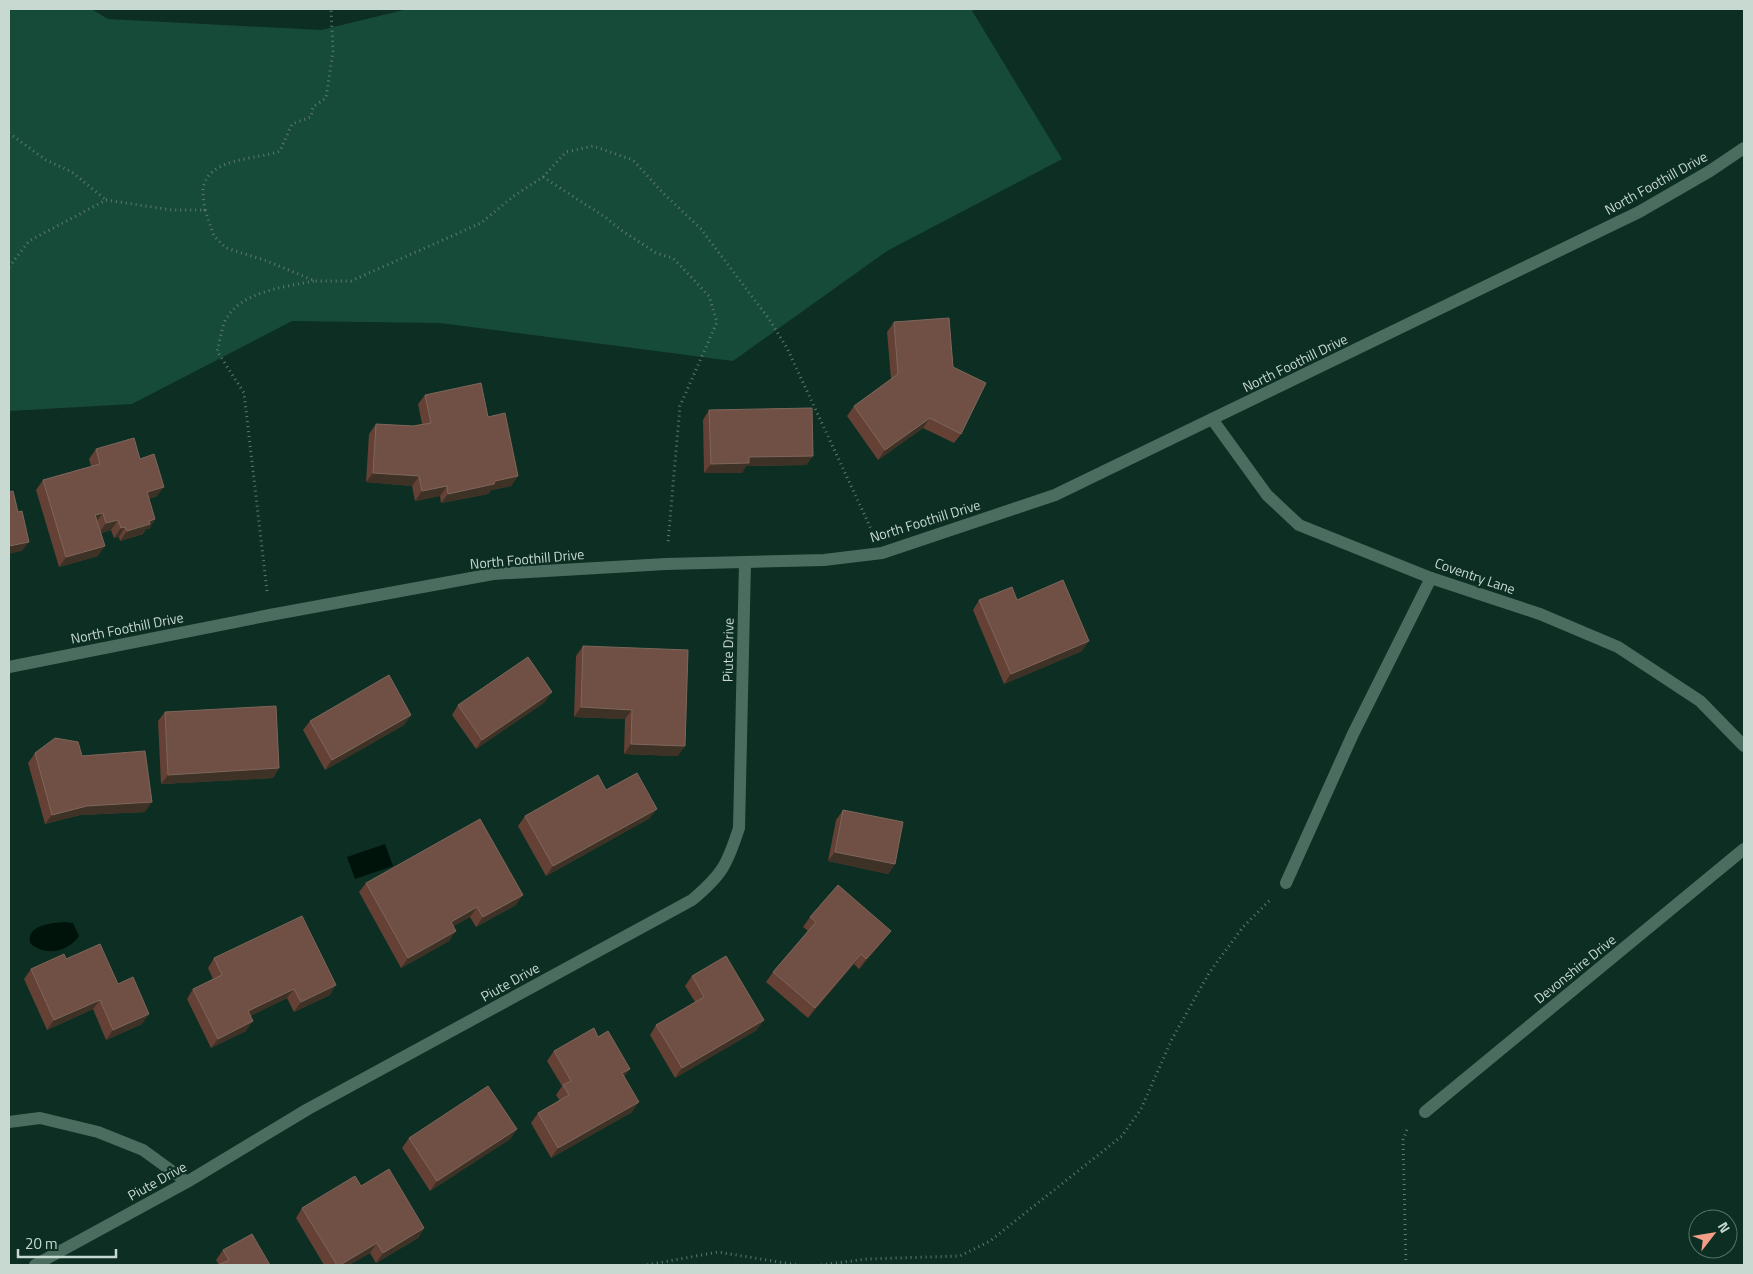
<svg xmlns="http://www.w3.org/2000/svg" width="1753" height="1274" viewBox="0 0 1753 1274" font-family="'Titillium Web',sans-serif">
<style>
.green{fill:#164b3a}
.water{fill:#00130b}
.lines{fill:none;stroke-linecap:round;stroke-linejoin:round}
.path{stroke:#5f796f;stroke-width:3;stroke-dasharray:1 4;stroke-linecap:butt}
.lane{stroke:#4b6d5f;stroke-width:12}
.street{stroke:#4b6d5f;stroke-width:12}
.secondary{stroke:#4b6d5f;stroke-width:12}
.wall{fill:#654034}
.shaded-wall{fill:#3e3226}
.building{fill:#705045;stroke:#7e665b}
.labels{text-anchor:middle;stroke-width:4.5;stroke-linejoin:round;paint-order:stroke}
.street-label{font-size:14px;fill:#c7d9d1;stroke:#0d2e23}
</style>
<rect width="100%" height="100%" fill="#0d2e23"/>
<path class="green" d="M9,9H91L108,19L321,30L408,9H971L1062,159L887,251L733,361L440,323L292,321L132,404L9,411Z"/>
<path class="water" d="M385,844L393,866L355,879L347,857Z
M64,922L73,923L79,936C68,952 45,957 30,943C26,925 52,923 64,922Z"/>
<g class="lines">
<path class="path" d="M9,133L46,160L72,172L106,200
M543,177L566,152L593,146L633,160L662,192L701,229L769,319L787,348L872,531
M205,210C204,204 203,197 203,190C206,157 257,160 280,151L292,124L311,117L313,107L326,98L333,51L331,9
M9,267L29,241L106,200L172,210H205L214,236L226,248L267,261L315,281H351L481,223L515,195L543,177L605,217L621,230L656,253L673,258L709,296L717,322L680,406L668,542
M267,591L244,393L217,351C220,342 221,330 225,321C240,291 285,287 314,281
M647,1265L718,1252L797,1265
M821,1265L867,1259L960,1256L990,1241L1122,1136L1141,1109L1172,1039L1209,973L1243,927L1270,900
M1406,1265L1403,1140L1408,1127"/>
<path class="lane" d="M1286,883L1353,734L1431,578"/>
<path class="street" d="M1212,419L1267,495L1299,525L1431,578L1540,614L1618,647L1700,701L1744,746
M1425,1112L1744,849
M9,1122L40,1118L98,1132L143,1150L187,1182
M35,1265L187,1182L308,1109L692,900C722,875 727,865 739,828L745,563"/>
<path class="secondary" d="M9,667L270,615L493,574L666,564L824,560L882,553L1055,495L1639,212L1710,171L1744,148"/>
</g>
<path class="wall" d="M894,322L953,367L961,434L954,443L923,428L878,460L847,416L854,406L891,379L887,332Z
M425,395L488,417L518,476L511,486L491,490L488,494L441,503L440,496L415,501L412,486L366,482L369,434L376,424L413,426L422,424L418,404Z
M709,410L813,456L806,465L746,466L742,473H704L703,420Z
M96,449L140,459L157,496L149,499L155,519L149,529H146L143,534L120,541L119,537L114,538L111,530L101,533L98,556L59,567L36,490L43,480L91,466L89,459Z
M979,600H1017L1082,651L1004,684L973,610Z
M583,646L678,756L624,754L625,719L574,717L576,656Z
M545,702L476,749L452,715L458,705Z
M165,712L279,768L273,778L161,784L158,721Z
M411,715L404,725L325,770L303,730L310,721Z
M35,753L82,756L145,812L80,815L45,824L28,763Z
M606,790L650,818L546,876L518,826L525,816Z
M843,810L895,864L888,874L828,861L836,820Z
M366,883L516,905L476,927L470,917L453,926L449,941L401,968L359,892Z
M810,917L884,940L859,969L854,964L808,1018L766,982L773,972L808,931L803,927Z
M214,958L330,995L294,1012L287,998L250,1016L246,1031L211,1048L187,999L193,989L213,979L208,968Z
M66,959L118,984L142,1024L106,1040L93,1009L47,1030L24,979L31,969Z
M692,976L757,1030L675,1078L650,1035L656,1025L695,1002L685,986Z
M598,1037L624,1077L632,1112L551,1158L531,1123L538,1113L560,1101L556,1095L562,1086L547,1061L554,1051Z
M517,1129L510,1139L430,1191L402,1148L409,1138Z
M361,1186L424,1228L418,1238L376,1263L370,1253L349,1265H324L296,1218L302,1208Z
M223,1250L270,1265H219L216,1260Z"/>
<path class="shaded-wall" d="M930,418L923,428L878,460L885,450Z
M813,456L806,465L746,466L742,473H704L711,464L749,457Z
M373,473L419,476L412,486L366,482Z
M518,476L511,486L491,490L488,494L441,503L448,494L495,481Z
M447,486L440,496L415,501L422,491Z
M164,487L157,496L141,501L147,492Z
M103,513L96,522L95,515Z
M155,519L149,529H146L143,534L120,541L127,531L149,521Z
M118,520L111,530L99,533L106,523Z
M125,527L119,537L114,538L121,528Z
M29,542L22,551L9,554V546Z
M105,546L98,556L59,567L66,557Z
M1089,641L1082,651L1004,684L1011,674Z
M552,692L545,702L476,749L482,740Z
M581,707L632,710L625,719L574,717Z
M411,715L404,725L325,770L332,760Z
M631,744L685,746L678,756L624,754Z
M279,768L273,778L161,784L168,775Z
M152,802L145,812L80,815L45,824L52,815L87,806Z
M657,809L650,818L546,876L553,866Z
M835,852L895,864L888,874L828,861Z
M523,895L516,905L476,927L483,917Z
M477,907L470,917L444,932L451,922Z
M456,931L449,941L401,968L408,958Z
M891,931L884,940L859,969L866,959Z
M861,954L854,964L808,1018L815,1008Z
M336,985L330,995L294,1012L301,1002Z
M294,989L287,998L241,1021L248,1011Z
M100,1000L93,1009L47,1030L54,1020Z
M149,1014L142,1024L106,1040L113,1030Z
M764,1020L757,1030L675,1078L682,1068Z
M253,1021L246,1031L211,1048L218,1039Z
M630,1069L623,1079L622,1073Z
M639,1102L632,1112L551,1158L558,1148Z
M517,1129L510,1139L430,1191L437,1181Z
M424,1228L418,1238L376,1263L383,1253Z
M377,1243L370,1253L349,1265H340Z"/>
<path class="building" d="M949,318L953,367L986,383L961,434L930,418L885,450L854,406L898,374L894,322Z
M481,383L488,417L505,413L518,476L495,481L494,484L448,494L447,486L422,491L419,476L373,473L376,424L413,426L431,423L425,395Z
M812,408L813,456L749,457V463L711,464L709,410Z
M134,438L140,459L154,454L164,487L147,492L155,519L149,521L150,524L127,531L125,527L121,528L118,520L106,523L103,513L95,515L105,546L66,557L43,480L100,464L96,449Z
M13,491L18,512L22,511L29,542L9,546V492Z
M1063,580L1089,641L1011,674L979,600L1012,587L1017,600Z
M583,646L688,650L685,746L631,744L632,710L581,707Z
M528,657L552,692L482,740L458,705Z
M389,675L411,715L332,760L310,721Z
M276,706L279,768L168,775L165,712Z
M55,738L78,742L82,756L145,751L152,802L87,806L52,815L35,753Z
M637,773L657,809L553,866L525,816L598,775L606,790Z
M843,810L903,822L895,864L835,852Z
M480,819L523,895L483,917L477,907L451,922L456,931L408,958L366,883Z
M838,885L891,931L866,959L861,954L815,1008L773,972L816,922L810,917Z
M302,916L336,985L301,1002L294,989L248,1011L253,1021L218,1039L193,989L222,975L214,958Z
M100,944L118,984L133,977L149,1014L113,1030L100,1000L54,1020L31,969L64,954L66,959Z
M726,956L764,1020L682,1068L656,1025L704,997L692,976Z
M594,1028L598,1037L608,1031L630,1069L622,1073L639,1102L558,1148L538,1113L569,1095L563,1085L571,1081L554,1051Z
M488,1086L517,1129L437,1181L409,1138Z
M389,1169L424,1228L383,1253L377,1243L340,1265H337L302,1208L355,1176L361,1186Z
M252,1234L270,1265H218L229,1260L223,1250Z"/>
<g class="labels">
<g class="street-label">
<text transform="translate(1656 183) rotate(-29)" y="5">North Foothill Drive</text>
<text transform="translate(1295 363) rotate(-26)" y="5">North Foothill Drive</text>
<text transform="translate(925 521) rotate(-17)" y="5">North Foothill Drive</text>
<text transform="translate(527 559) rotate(-5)" y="5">North Foothill Drive</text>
<text transform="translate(1475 576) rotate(19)" y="5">Coventry Lane</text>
<text transform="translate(127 628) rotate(-11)" y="5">North Foothill Drive</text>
<text transform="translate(728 650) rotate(-89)" y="5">Piute Drive</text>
<text transform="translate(1575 969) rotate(-39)" y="5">Devonshire Drive</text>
<text transform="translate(510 982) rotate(-29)" y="5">Piute Drive</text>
<text transform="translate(157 1181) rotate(-29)" y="5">Piute Drive</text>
</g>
</g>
<rect width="1753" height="1274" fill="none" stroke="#c7d9d1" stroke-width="20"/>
<g transform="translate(1713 1234) rotate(59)"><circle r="24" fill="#0d2e23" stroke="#577269"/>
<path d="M0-4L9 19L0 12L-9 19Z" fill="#f49e87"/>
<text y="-8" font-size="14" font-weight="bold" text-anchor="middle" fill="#c7d9d1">N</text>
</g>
<path d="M18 1249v8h98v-8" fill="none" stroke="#c7d9d1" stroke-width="2.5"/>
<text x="25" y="1249" font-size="15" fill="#c7d9d1" stroke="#0d2e23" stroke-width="4" paint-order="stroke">20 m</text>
</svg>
